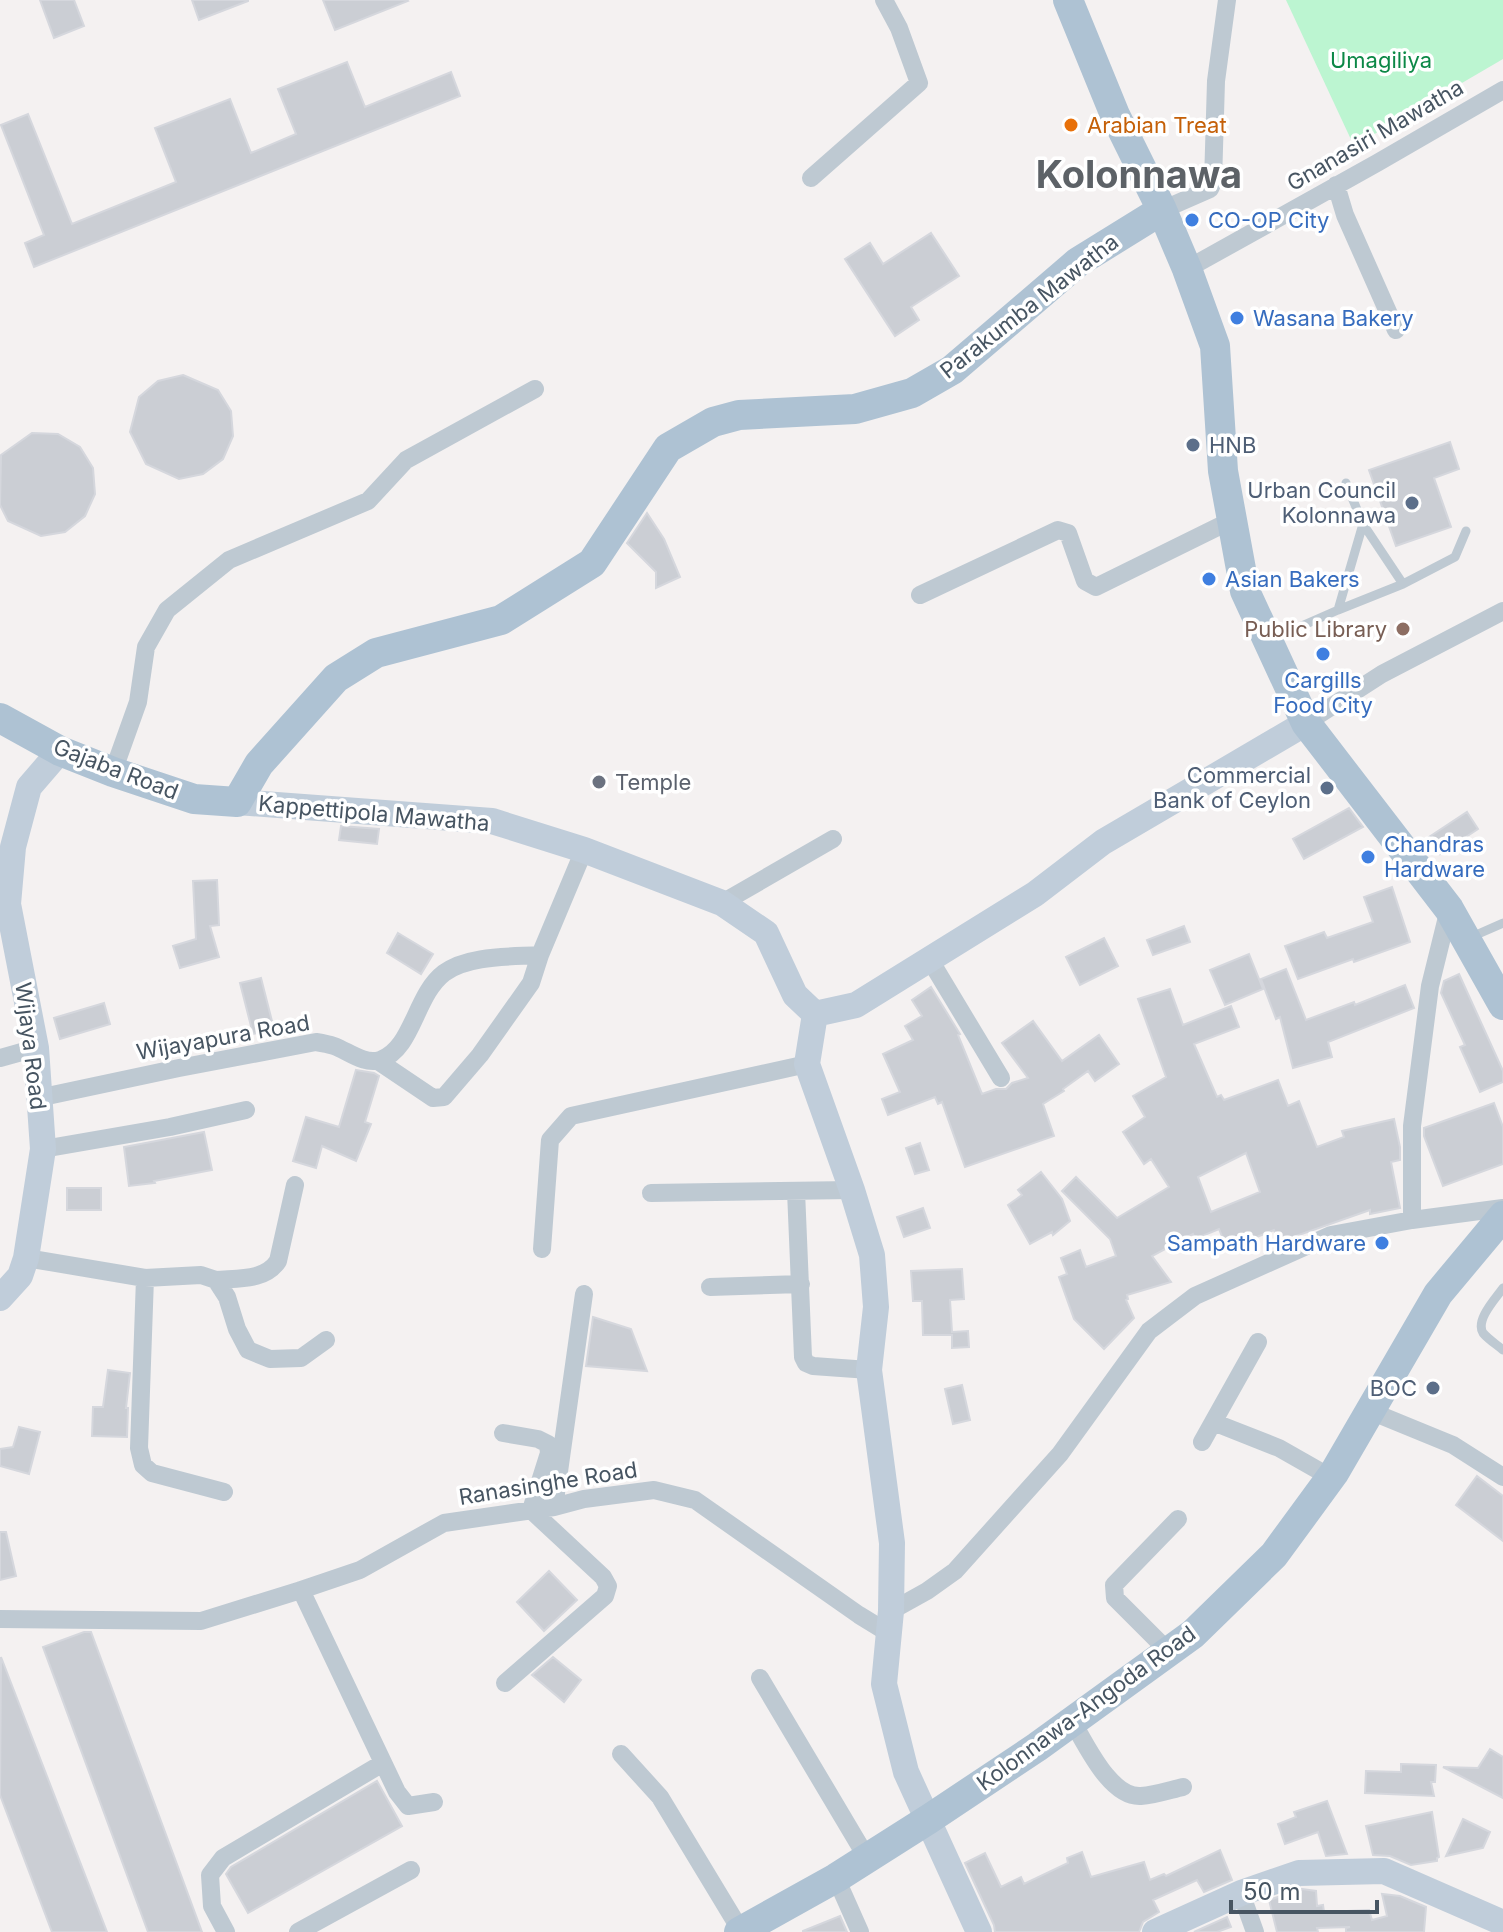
<svg xmlns="http://www.w3.org/2000/svg" width="1503" height="1932" viewBox="0 0 1503 1932" font-family="Inter,sans-serif">
<style>
.green{fill:#bcf5d1}
.building{fill:#cbced4;stroke:#d5d7dd;stroke-width:2;fill-rule:evenodd}
.lines{fill:none;stroke-linecap:round;stroke-linejoin:round}
.lane{stroke:#bec9d2;stroke-width:9}
.street{stroke:#bec9d2;stroke-width:18}
.secondary{stroke:#c0cdda;stroke-width:26}
.primary{stroke:#aec2d3;stroke-width:30}
.food-dot{fill:#e8710a;stroke:#fff;stroke-width:3}
.shop-dot{fill:#3f7fe0;stroke:#fff;stroke-width:3}
.service-dot{fill:#5c6f8a;stroke:#fff;stroke-width:3}
.education-dot{fill:#8d6e63;stroke:#fff;stroke-width:3}
.worship-dot{fill:#6b7280;stroke:#fff;stroke-width:3}
.labels{text-anchor:middle;stroke-width:7;stroke-linejoin:round;paint-order:stroke}
.park-label{font-size:22px;fill:#0c8847;stroke:#fff}
.food-label{font-size:22px;fill:#c56008;stroke:#fff;text-anchor:start}
.street-label{font-size:22px;fill:#475562;stroke:#fff}
.shop-label{font-size:22px;fill:#366cbe;stroke:#fff;text-anchor:start}
.service-label{font-size:22px;fill:#4e5e75;stroke:#fff;text-anchor:end}
.education-label{font-size:22px;fill:#785e54;stroke:#fff;text-anchor:end}
.worship-label{font-size:22px;fill:#5b616d;stroke:#fff;text-anchor:start}
.town-label{font-size:38px;font-weight:bold;fill:#5d6267;stroke:#fff}
</style>
<rect width="100%" height="100%" fill="#f4f1f1"/>
<path class="green" d="M1286,0H1503V59L1354,146Z"/>
<path class="building" d="M40,0H74L84,26L54,38Z
M192,0H248V1L199,20Z
M323,0H407L408,1L335,30Z
M347,62L365,107L451,72L460,96L34,267L25,243L44,235L1,125L28,114L72,224L176,182L155,128L230,99L251,153L296,134L278,89Z
M931,233L959,276L911,307L919,320L895,336L845,259L870,243L883,264Z
M183,375L218,390L231,411L233,436L223,459L203,474L179,479L146,464L130,432L139,397L158,381Z
M32,433L58,434L80,447L93,468L95,494L85,516L65,532L41,536L8,521L0,505L1,455Z
M1450,442L1459,469L1434,478L1451,527L1396,546L1369,470Z
M647,513L664,539L680,577L656,588V572L627,543Z
M1349,808L1363,827L1304,859L1293,839Z
M1467,812L1478,829L1440,854L1429,837Z
M341,826L379,829L377,844L339,840Z
M217,880L219,925L210,926L219,957L180,968L173,946L196,939L193,881Z
M1392,887L1410,942L1354,962L1353,959L1298,979L1285,946L1324,932L1327,938L1373,922L1364,897Z
M1184,926L1190,942L1153,955L1147,940Z
M398,933L433,954L421,974L387,953Z
M1104,938L1118,966L1080,985L1066,957Z
M1249,954L1263,989L1225,1005L1210,970Z
M1286,969L1306,1020L1354,1002L1355,1005L1405,985L1414,1008L1328,1042L1332,1057L1293,1068L1280,1017L1276,1019L1261,979Z
M1459,974L1503,1071V1082L1480,1092L1460,1047L1465,1045L1441,993L1444,981Z
M261,978L274,1029L253,1034L240,983Z
M931,987L960,1034L958,1035L982,1094L996,1089H1006L1012,1083L1028,1078L1002,1043L1033,1021L1062,1061L1099,1035L1119,1064L1095,1081L1088,1071L1063,1089L1064,1091L1043,1104L1054,1136L965,1167L942,1102L938,1104L935,1097L888,1115L882,1099L900,1092L883,1054L913,1040L905,1026L922,1016L912,1000Z
M1170,989L1183,1025L1231,1006L1239,1027L1194,1044L1217,1097L1221,1095L1224,1100L1278,1080L1288,1106L1299,1101L1317,1147L1344,1137L1342,1131L1394,1119L1400,1147V1160L1391,1162L1400,1208L1370,1214V1210L1279,1242L1274,1230L1227,1249L1219,1229L1195,1239L1193,1234L1152,1256L1171,1282L1127,1295L1128,1299L1126,1300L1134,1318L1104,1349L1074,1319L1059,1277L1067,1274L1061,1258L1080,1250L1086,1267L1116,1256L1110,1239L1062,1191L1076,1177L1117,1218L1169,1187L1151,1159L1144,1164L1123,1132L1145,1117L1133,1096L1166,1077L1138,999ZM1246,1153L1260,1192L1211,1212L1198,1177Z
M104,1003L110,1024L60,1039L54,1018Z
M356,1070L374,1073L379,1076L365,1122L371,1124L356,1161L322,1146L316,1168L293,1161L306,1117L339,1127Z
M1494,1103L1503,1127V1164L1443,1186L1424,1136V1128Z
M204,1132L212,1170L154,1181L155,1183L129,1186L124,1147Z
M920,1143L929,1170L915,1174L906,1148Z
M1041,1172L1062,1199L1070,1221L1053,1235L1052,1232L1030,1244L1008,1205L1022,1195L1018,1190Z
M67,1188H101V1210H67Z
M923,1208L930,1228L904,1237L897,1217Z
M962,1269L964,1299L950,1300L952,1332L968,1331L969,1347L952,1348V1335H923L922,1301H913L911,1271Z
M593,1317L631,1329L647,1371L586,1366Z
M108,1370L130,1373L126,1408H128L127,1437L92,1436L93,1407H103Z
M962,1385L970,1420L953,1424L945,1389Z
M19,1427L40,1432L29,1474L0,1466V1449L13,1447Z
M1477,1476L1503,1496V1541L1456,1505Z
M0,1532H6L16,1576L0,1580Z
M549,1571L577,1600L544,1631L517,1602Z
M84,1632H91L202,1932H148L43,1647Z
M1,1657L107,1932H52L0,1795Z
M553,1657L581,1680L564,1702L532,1675Z
M1490,1749L1503,1757V1798L1443,1767L1478,1768Z
M1401,1764L1436,1765L1435,1782H1431L1434,1796L1365,1793L1366,1771L1401,1772Z
M377,1781L402,1826L248,1913L226,1874L231,1867Z
M1327,1801L1347,1854L1326,1856L1318,1832L1285,1844L1278,1824L1296,1817L1294,1812Z
M1432,1812L1439,1857L1437,1858V1861L1411,1865L1390,1856L1373,1855L1366,1826Z
M1463,1819L1490,1832L1483,1848L1446,1856Z
M1220,1850L1232,1880L1204,1892L1197,1880L1153,1900L1159,1912L1143,1922L1139,1932H995L994,1925L965,1863L985,1853L1001,1887L1021,1877L1024,1884L1068,1863L1067,1858L1082,1852L1091,1877L1144,1862L1150,1880L1164,1874L1166,1876Z
M1302,1889L1316,1891L1317,1906L1323,1905L1324,1912L1369,1910L1372,1920L1387,1916L1382,1894L1400,1896L1426,1907L1424,1932H1346V1928L1350,1927L1317,1928L1318,1932H1277L1269,1900Z
M840,1916L847,1932H803V1931Z
M1227,1917L1231,1927L1217,1932H1194Z"/>
<g class="lines">
<path class="lane" d="M1363,524L1403,584
M1338,610L1403,584L1455,557L1466,531
M1270,640L1338,610L1363,524L1346,483
M1469,938L1503,923
M1503,1288C1496,1298 1475,1320 1483,1333C1488,1339 1497,1345 1503,1350"/>
<path class="street" d="M811,178L919,83L899,28L884,0
M1336,185L1345,215L1396,330
M1162,210L1210,189L1213,182L1216,81L1227,0
M1187,269L1377,163L1503,90
M920,595L1058,530L1068,533L1085,581L1096,587L1232,520
M1306,723L1382,674L1503,611
M113,772L138,702L146,647L167,610L229,560L368,501L406,460L535,389
M722,903L833,839
M930,960L1001,1078
M0,1058L36,1048
M378,1061L433,1098L444,1097L480,1055L531,983L540,955
M38,1098L179,1068L316,1042C322,1043 328,1044 334,1046C348,1051 364,1065 380,1060C413,1049 415,995 444,973C468,955 511,957 540,955L584,850
M43,1149L170,1127L246,1110
M796,1191L803,1357L806,1363L813,1366L869,1370
M651,1193L852,1190
M1412,1220V1126L1430,986L1449,909
M542,1249L550,1140L571,1116L807,1064
M26,1258L145,1278L201,1275L216,1280L227,1297L237,1329L248,1350L270,1359L301,1358L326,1340
M145,1278L139,1448L143,1465L152,1473L224,1492
M216,1280C238,1278 265,1281 278,1261L295,1185
M710,1287L801,1284
M1370,1411L1453,1445L1503,1477
M1213,1422L1279,1448L1330,1477
M503,1433L538,1439L548,1444L549,1453L531,1510L603,1577L608,1586L605,1596L505,1683
M1202,1442L1258,1342
M554,1507L584,1294
M301,1590L397,1792L408,1806L434,1802
M891,1611L927,1591L955,1571L1060,1454L1149,1331L1195,1296L1331,1235L1412,1220L1503,1208
M0,1619L201,1621L301,1590L360,1570L444,1523L554,1507L584,1499L654,1490L695,1500L859,1615L890,1634
M1168,1651L1115,1598L1114,1585L1178,1519
M760,1678L867,1858
M1072,1721C1086,1744 1110,1798 1141,1796C1155,1795 1170,1790 1183,1787
M621,1754L660,1797L741,1931
M836,1878L860,1932
M1241,1893L1255,1932
M226,1932L212,1906L210,1875L223,1858L383,1763
M298,1932L411,1870"/>
<path class="secondary" d="M237,802L492,821L584,850L722,903L766,933L795,995L815,1014L807,1064L852,1190L872,1255L876,1307L869,1370L892,1543L891,1611L884,1684L906,1772L979,1932
M815,1014L856,1005L1035,894L1103,842L1306,723
M0,1298L20,1276L26,1258L43,1149L36,1048L8,904L13,847L29,787L60,751
M1155,1932L1241,1893L1299,1873L1384,1871L1503,1923"/>
<path class="primary" d="M1068,0L1115,115L1162,210L1187,269L1215,346L1223,471L1245,591L1306,723L1449,909L1503,1005
M0,718L60,751L113,772L194,799L237,802L259,764L336,678L376,653L501,620L592,563L668,448L713,422L739,415L855,409L912,393L952,370L1078,262L1162,210
M739,1932L836,1878L929,1819L1037,1747L1193,1634L1274,1555L1334,1473L1438,1294L1503,1216"/>
</g>
<circle class="food-dot" cx="1071" cy="125" r="8"/>
<g class="shop-dot">
<circle cx="1192" cy="220" r="8"/>
<circle cx="1237" cy="318" r="8"/>
<circle cx="1209" cy="579" r="8"/>
<circle cx="1323" cy="654" r="8"/>
<circle cx="1368" cy="857" r="8"/>
<circle cx="1382" cy="1243" r="8"/>
</g>
<g class="service-dot">
<circle cx="1193" cy="445" r="8"/>
<circle cx="1412" cy="503" r="8"/>
<circle cx="1327" cy="788" r="8"/>
<circle cx="1433" cy="1388" r="8"/>
</g>
<circle class="education-dot" cx="1403" cy="629" r="8"/>
<circle class="worship-dot" cx="599" cy="782" r="8"/>
<g class="labels">
<g class="park-label">
<text x="1381" y="68">Umagiliya</text>
</g>
<g class="food-label">
<text x="1087" y="133">Arabian Treat</text>
</g>
<g class="street-label">
<text transform="translate(1375 135) rotate(-30)" y="8">Gnanasiri Mawatha</text>
<text transform="translate(1029 306) rotate(-38)" y="8">Parakumba Mawatha</text>
<text transform="translate(116 769) rotate(21)" y="8">Gajaba Road</text>
<text transform="translate(374 813) rotate(5)" y="8">Kappettipola Mawatha</text>
<text transform="translate(223 1037) rotate(-10)" y="8">Wijayapura Road</text>
<text transform="translate(31 1046) rotate(83)" y="8">Wijaya Road</text>
<text transform="translate(548 1483) rotate(-9)" y="8">Ranasinghe Road</text>
<text transform="translate(1086 1708) rotate(-36)" y="8">Kolonnawa-Angoda Road</text>
</g>
<g class="shop-label">
<text x="1208" y="228">CO-OP City</text>
<text x="1253" y="326">Wasana Bakery</text>
<text x="1225" y="587">Asian Bakers</text>
<text x="1323" y="688" text-anchor="middle">Cargills<tspan x="1323" dy="25">Food City</tspan></text>
<text x="1384" y="852">Chandras<tspan x="1384" dy="25">Hardware</tspan></text>
<text x="1366" y="1251" text-anchor="end">Sampath Hardware</text>
</g>
<g class="service-label">
<text x="1209" y="453" text-anchor="start">HNB</text>
<text x="1396" y="498">Urban Council<tspan x="1396" dy="25">Kolonnawa</tspan></text>
<text x="1311" y="783">Commercial<tspan x="1311" dy="25">Bank of Ceylon</tspan></text>
<text x="1417" y="1396">BOC</text>
</g>
<g class="education-label">
<text x="1387" y="637">Public Library</text>
</g>
<g class="worship-label">
<text x="615" y="790">Temple</text>
</g>
<g class="town-label">
<text x="1139" y="188">Kolonnawa</text>
</g>
</g>
<path d="M1231 1900v12h146v-12" fill="none" stroke="#475562" stroke-width="4"/>
<text x="1243" y="1900" font-size="24" fill="#475562" stroke="#ffffff" stroke-width="6" paint-order="stroke">50 m</text>
</svg>
